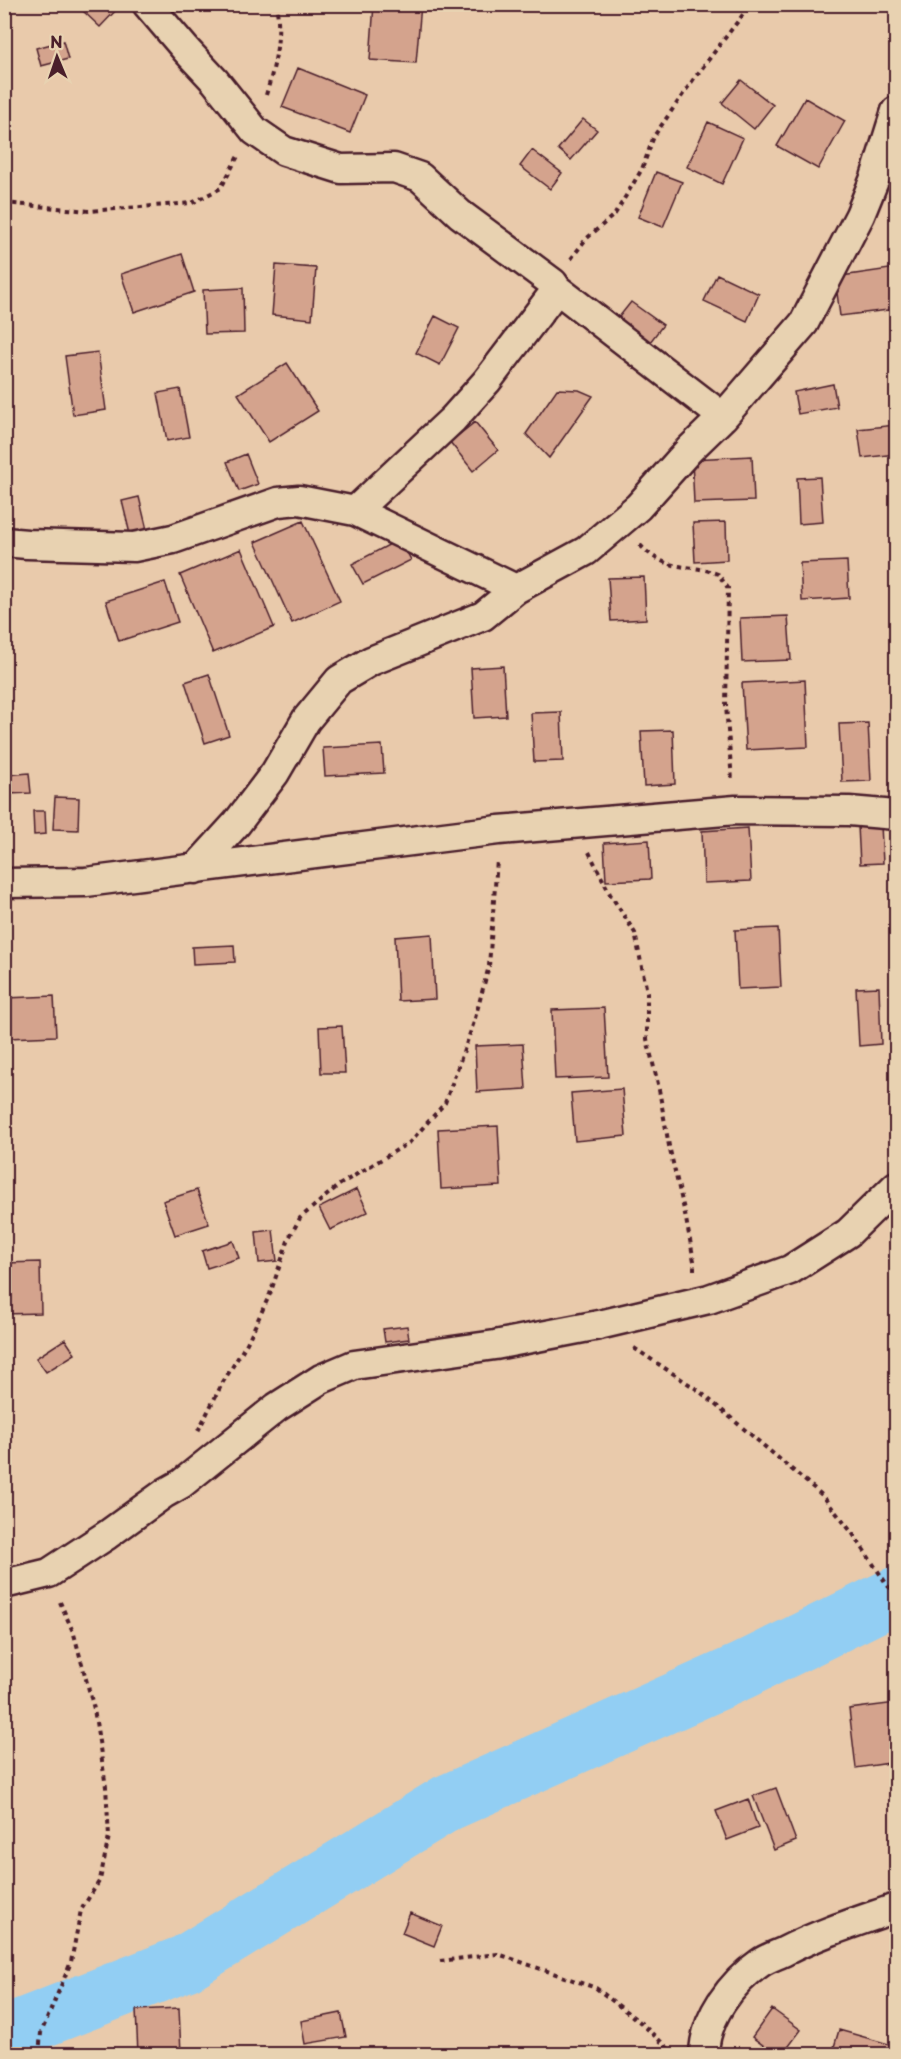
<svg xmlns="http://www.w3.org/2000/svg" width="901" height="2059" viewBox="0 0 901 2059" font-family="'Playpen Sans',sans-serif">
<style>
.lines{fill:none;stroke-linecap:round;stroke-linejoin:round}
.river{stroke:#92cef3;stroke-width:57}
.building{fill:#d4a38d;stroke:#4a1f2b;stroke-width:1.5}
.minor-casing{stroke:#4a1f2b;stroke-width:33}
.path{stroke:#4a1f2b;stroke-width:4;stroke-dasharray:4.5 4.5;stroke-linecap:butt}
.minor{stroke:#e8d2b1;stroke-width:28}
</style>
<rect width="100%" height="100%" fill="#e9caab"/>
<filter id="ink" filterUnits="userSpaceOnUse"><feTurbulence type="fractalNoise" baseFrequency=".0167" numOctaves="2"/><feDisplacementMap in="SourceGraphic" scale="12" xChannelSelector="R" yChannelSelector="G"/><feConvolveMatrix kernelMatrix="1 2 1 2 8 2 1 2 1" color-interpolation-filters="sRGB"/></filter>
<g filter="url(#ink)">
<g class="lines">
<path class="river" d="M4,2034L186,1963L447,1803L742,1671L896,1595"/>
</g>
<path class="building" d="M87,4H121V5L100,27L82,10Z
M374,4H421L416,63L370,60Z
M63,41L68,59L41,66L36,48Z
M298,68L365,95L350,133L282,107Z
M741,80L773,105L754,129L722,103Z
M805,98L845,121L818,169L777,146Z
M583,119L597,130L571,160L558,149Z
M708,122L743,138L722,184L687,167Z
M532,150L562,173L550,189L520,166Z
M656,172L682,182L663,227L638,217Z
M182,254L194,292L134,312L121,274Z
M276,265L316,268L312,319L272,315Z
M896,268V309L840,316L835,277Z
M717,274L759,294L747,321L704,301Z
M243,288L244,333L205,334L203,290Z
M631,302L663,325L647,346L615,322Z
M435,316L459,328L440,365L416,353Z
M98,352L106,410L73,415L65,356Z
M287,363L318,411L269,442L238,394Z
M833,384L837,407L798,414L794,392Z
M180,389L189,437L167,441L158,393Z
M557,389L579,390L593,396L549,458L526,434Z
M475,422L498,450L473,471L450,442Z
M896,425V454L862,458L858,429Z
M246,454L258,484L239,491L227,462Z
M752,456L754,501L694,503L692,459Z
M820,477L823,522L799,524L797,478Z
M139,497L147,530L130,534L122,501Z
M303,521L340,601L292,623L255,542Z
M726,522L727,560L695,562L693,523Z
M400,539L411,560L363,584L352,564Z
M241,549L274,627L213,653L180,575Z
M847,561L849,598L802,601L800,563Z
M644,577L646,619L611,621L608,578Z
M165,582L178,622L119,641L106,601Z
M788,616L791,660L742,662L740,618Z
M503,666L506,716L474,718L471,668Z
M209,674L229,735L205,743L185,682Z
M805,680L808,747L746,750L742,683Z
M561,712L563,761L534,762L531,713Z
M868,723L871,781L842,782L839,724Z
M673,730L675,784L644,786L641,731Z
M382,745L384,773L325,776L323,748Z
M29,773L31,793L8,794L7,775Z
M55,797L79,798L78,830L53,829Z
M33,811H45L46,834L34,835Z
M881,825L883,863L860,864L858,826Z
M748,828L751,881L704,883L702,831Z
M649,840L651,879L606,881L604,843Z
M778,928L781,987L738,989L735,930Z
M432,934L435,999L398,1001L395,937Z
M234,945L235,962L193,964L192,947Z
M879,987L881,1044L859,1046L856,988Z
M54,996L56,1036L8,1038L6,998Z
M604,1008L608,1077L555,1079L552,1010Z
M342,1026L345,1073H321L319,1027Z
M523,1044L526,1089L477,1092L475,1046Z
M622,1089L626,1136L575,1141L571,1093Z
M498,1126L501,1186L441,1189L438,1129Z
M357,1189L368,1212L330,1230L319,1208Z
M197,1190L209,1224L175,1235L163,1201Z
M273,1230L277,1261L259,1263L256,1232Z
M233,1241L239,1258L207,1268L202,1251Z
M40,1262L41,1313L4,1314V1263Z
M407,1326L409,1339L385,1342L383,1329Z
M65,1339L75,1354L46,1372L36,1358Z
M896,1703V1762L856,1768L849,1709Z
M776,1788L796,1841L774,1850L753,1796Z
M748,1799L758,1828L727,1840L716,1811Z
M410,1913L442,1926L434,1946L402,1933Z
M179,2008L181,2054H138L136,2010Z
M772,2009L801,2030L783,2054H775L752,2037Z
M341,2013L346,2037L305,2044L301,2021Z
M839,2030L896,2046V2054H832Z"/>
<g class="lines">
<g class="minor-casing">
<path id="minor" d="M147,4L187,51L215,81L255,131L284,151L341,169L394,168L420,177L460,214L553,283L557,289L723,417
M355,511L453,419L487,381L557,289
M4,542L27,544L134,547L173,539L278,502L299,500L355,511L516,589
M195,869L237,823L275,773L306,720L339,680L371,661L483,616L516,589L586,551L638,507L689,450L723,417L804,323L860,215L875,178L896,111
M4,883L86,882L499,830L736,810L849,811L896,815
M4,1584L49,1573L107,1535L165,1493L181,1484L277,1407L321,1379L354,1365L495,1345L599,1325L709,1299L790,1270L848,1233L896,1186
M704,2054C705,2018 731,1983 760,1963C767,1958 777,1955 785,1951C820,1933 859,1921 896,1908"/>
</g>
<path class="path" d="M266,95C275,65 282,36 276,4
M4,203L89,211L192,203L221,188L238,156
M571,259L586,239L615,214L642,169L654,136L693,80L751,4
M640,545C668,574 687,562 718,574L728,588L726,706L732,780
M589,852L610,894L635,933L647,992V1039L658,1084L669,1146L685,1214L694,1261V1272
M634,1348L698,1390L822,1495L853,1534L888,1586L896,1593
M198,1431L223,1382L247,1343L270,1294L289,1238L300,1218L339,1185L410,1142L445,1103L474,1022L489,966L497,860
M440,1961L498,1954L596,1988L641,2023L673,2053
M39,2054L41,2033L71,1962L81,1910L100,1880L109,1836L106,1787L94,1709L74,1634L60,1602"/>
<use href="#minor" class="minor"/>
</g>
</g>
<rect width="901" height="2059" fill="none" stroke="#e8d2b1" stroke-width="24"/>
<rect x="12" y="12" width="877" height="2035" fill="none" stroke="#4a1f2b" stroke-width="2" filter="url(#ink)"/>
<g transform="translate(57 57) rotate(358)" stroke="#e8d2b1" stroke-width="4.5" paint-order="stroke">
<path d="M0-4.5L10 22L0 15L-10 22Z" fill="#4a1f2b"/>
<text y="-9" font-size="16" font-weight="bold" text-anchor="middle" fill="#4a1f2b">N</text>
</g>
</svg>
